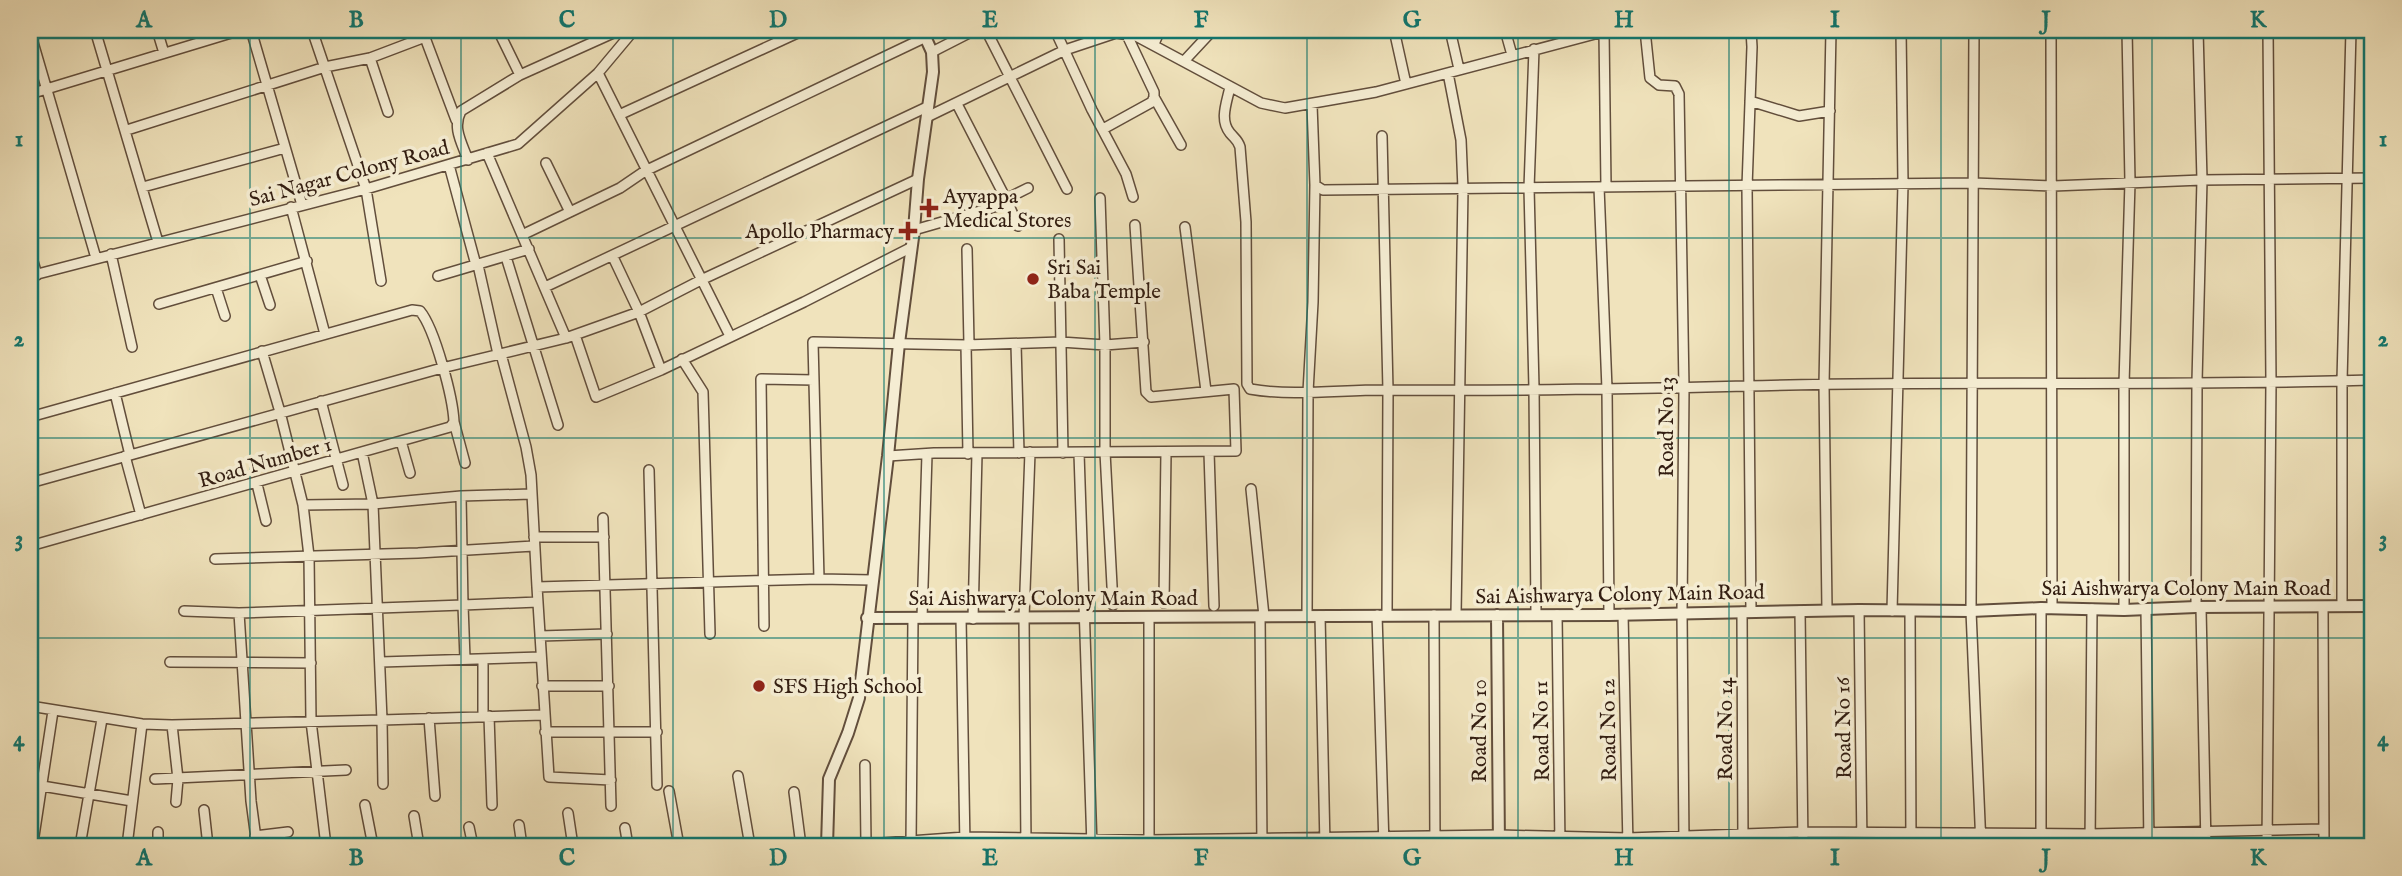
<svg xmlns="http://www.w3.org/2000/svg" width="2402" height="876" viewBox="0 0 2402 876" font-family="'IM FELL English',serif">
<style>
.lines{fill:none;stroke-linecap:round;stroke-linejoin:round}
.minor-casing{stroke:#624e3c;stroke-width:12}
.tertiary-casing{stroke:#624e3c;stroke-width:14}
.minor{stroke:#f5edd3;stroke-width:9}
.tertiary{stroke:#f5edd3;stroke-width:10}
.grid{fill:none;stroke:#0f766e;stroke-width:2;stroke-opacity:0.55}
.poi-dot{fill:#8f2418;stroke:#f5edd3;stroke-width:2.5}
.labels{text-anchor:middle;stroke-width:7;stroke-linejoin:round;paint-order:stroke}
.street-label{font-size:21px;fill:#321d11;stroke:#f5edd3}
.poi-label{font-size:21px;fill:#321d11;stroke:#f5edd3;text-anchor:start}
.neatline{fill:none;stroke:#0f766e;stroke-width:2.5}
.grid-label{font-size:23px;text-anchor:middle;font-weight:bold;fill:#0f766e}
</style>
<rect width="100%" height="100%" fill="#f0e3bc"/>
<filter id="stains"><feTurbulence type="fractalNoise" baseFrequency=".00286" numOctaves="4"/><feColorMatrix values="0 0 0 0 .2 0 0 0 0 .09 0 0 0 0 .02 0 0 0 .5 -.17"/></filter>
<radialGradient id="worn" r=".72"><stop offset=".6" stop-color="#630" stop-opacity="0"/><stop offset="1" stop-color="#630" stop-opacity=".3"/></radialGradient>
<g class="lines">
<g class="minor-casing">
<path id="minor" d="M95,30L158,242
M157,30L164,53
M251,30L302,205
M312,30L366,189L381,281
M498,30L520,75
M986,30L1067,189
M1055,30L1092,110L1126,174L1133,197
M1394,30L1406,84
M1450,30L1459,69
M1505,30L1512,55
M1645,30L1650,78L1659,85L1675,86L1679,94L1684,388L1682,613L1684,846
M1751,30L1752,47L1747,187L1751,611
M1974,30L1971,611L1981,846
M2051,30L2052,608
M1604,31L1606,187
M30,32L96,258
M1126,33L1154,92V97
M424,35L456,120
M1154,44L1160,30
M1534,49L1529,188L1534,388L1536,614
M932,52L975,30
M370,58L388,112
M1185,60L1213,30
M598,73L730,336
M1448,73L1461,140L1463,189L1456,614
M1230,87C1227,102 1219,120 1230,133C1235,139 1238,140 1240,147L1246,222L1247,384L1250,389C1296,397 1345,389 1391,390C1510,391 1628,389 1746,386C1955,380 2164,387 2372,380
M30,94L241,30
M1750,101L1799,116L1830,111
M1312,105L1315,185L1323,190L1973,183L2053,186L2202,180L2372,178
M619,115L804,30
M927,117L1065,50L1116,33L1136,36L1261,103L1285,108L1376,92L1610,30
M1103,129L1152,102L1154,97L1181,145
M127,130L325,67L370,58L420,39L424,35V30
M1382,136L1388,390L1387,615
M487,153L566,338
M468,160C462,143 452,128 461,111L520,75L620,30
M546,163L570,212
M449,165L476,265
M143,187L285,148
M1599,187L1607,389L1609,615
M1100,198L1105,345V452L1113,605
M1006,199L1028,188
M1008,203L1018,226
M291,207L325,334
M1185,227L1206,391
M914,230L1008,203L957,104
M522,235L620,188L645,171L926,37
M1059,239L1063,453
M967,249L969,344
M30,251L37,275
M111,254L132,347
M506,257L558,425
M613,257L639,312L661,370L804,302L910,248
M478,265L498,354
M260,275L270,305
M30,276L366,189L518,144L598,73L634,30
M438,276L529,249
M545,287L927,107
M216,288L225,316
M159,304L307,261
M575,335L596,397L661,370
M1016,344L1019,453
M966,345L968,454
M262,351L280,412L303,505L309,556L311,721L326,846
M501,354L526,447L531,475L537,587
M682,359L703,392L710,634
M115,393L130,455
M321,401L343,485
M30,417L412,310L420,311C435,329 453,398 454,422L450,427L30,546
M454,422L465,463
M401,441L410,473
M362,452L373,504L382,720L544,715
M1209,452L1214,606
M1079,453L1092,846
M125,456L141,515
M888,456L934,453L1236,451L1234,389L1151,397L1146,392L1135,225
M649,470L657,785
M30,483L442,368L566,338L639,312L701,280L918,179
M257,484L266,521
M1251,489L1264,616
M461,496L531,494
M603,518L611,806
M534,537H604
M215,559L418,553L534,546
M819,579L813,342L966,345L1061,342L1105,345L1144,342
M1164,603L1166,452
M2342,606V381L2351,30
M2196,607L2197,382L2202,180L2198,30
M2323,607L2324,846
M2201,608L2206,846
M2146,609L2149,846
M1827,610L1824,385L1831,30
M1859,610L1862,846
M2124,610V384L2130,182L2127,30
M184,611L239,613L463,605L461,496L373,504L303,505
M1800,611L1803,846
M1892,611L1903,184L1901,30
M1910,611L1911,846
M1742,612L1743,846
M239,613L251,801L257,846
M1623,614L1628,846
M1377,615L1384,846
M1434,615L1435,846
M1557,615L1560,846
M1260,616L1262,846
M1307,616L1308,392L1313,302L1315,185
M1320,616L1325,846
M922,618L927,454
M961,618L965,846
M973,619L977,453
M764,626L761,379L814,380
M540,636L607,634
M465,659L463,605L538,602
M483,659V716
M170,662L311,663
M381,662L541,657
M542,686H609
M30,706L142,724L172,725L382,720L383,784
M489,716L492,805
M429,718L435,796
M172,725L178,779L176,802
M545,732H657
M865,765L866,844
M738,776L750,846
M155,779L346,770
M611,780L549,777L537,587L819,579L872,580
M30,784L132,801
M669,791L679,846
M794,792L801,846
M365,805L373,846
M204,810L208,846
M568,813L573,846
M414,816L419,846
M519,825L522,846
M469,827L473,846
M625,828L628,846
M158,832V846
M34,836L53,711
M255,836L288,832
M911,844L913,618
M80,846L102,719
M127,846L142,724
M841,846L965,837L1149,840L1499,835L1628,838L1803,832L2090,834L2324,829
M1026,846L1024,618L1030,452
M1149,846V617
M2041,846V608
M2090,846L2092,609
M2267,846L2271,382L2268,30"/>
</g>
<g class="tertiary-casing">
<path id="tertiary" d="M1497,615L1499,846
M867,618L1609,615L1859,610L1971,611L2041,608L2124,610L2196,607L2372,606
M827,846L829,779L848,733L859,698L888,456L899,343L914,230L918,179L933,72L932,52L922,30"/>
</g>
<use href="#minor" class="minor"/>
<use href="#tertiary" class="tertiary"/>
</g>
<path class="grid" d="M250,30V846M461,30V846M673,30V846M884,30V846M1095,30V846M1307,30V846M1518,30V846M1729,30V846M1941,30V846M2152,30V846M30,238H2372M30,438H2372M30,638H2372"/>
<g class="poi-dot">
<path d="M925.5 197.5h7v7h7v7h-7v7h-7v-7h-7v-7h7z"/>
<path d="M904.5 220.5h7v7h7v7h-7v7h-7v-7h-7v-7h7z"/>
<circle cx="1033" cy="279" r="7"/>
<circle cx="759" cy="686" r="7"/>
</g>
<g class="labels">
<g class="street-label">
<text transform="translate(349 173) rotate(-15)" y="7">Sai Nagar Colony Road</text>
<text transform="translate(1666 427) rotate(-90)" y="7">Road No 13</text>
<text transform="translate(265 462) rotate(-16)" y="7">Road Number 1</text>
<text x="2186" y="595">Sai Aishwarya Colony Main Road</text>
<text transform="translate(1620 594) rotate(-1)" y="7">Sai Aishwarya Colony Main Road</text>
<text x="1053" y="605">Sai Aishwarya Colony Main Road</text>
<text transform="translate(1843 728) rotate(-91)" y="7">Road No 16</text>
<text transform="translate(1725 729) rotate(-90)" y="7">Road No 14</text>
<text transform="translate(1608 730) rotate(-91)" y="7">Road No 12</text>
<text transform="translate(1479 731) rotate(-90)" y="7">Road No 10</text>
<text transform="translate(1541 731) rotate(-91)" y="7">Road No 11</text>
</g>
<g class="poi-label">
<text x="943" y="203">Ayyappa<tspan x="943" dy="24">Medical Stores</tspan></text>
<text x="894" y="238" text-anchor="end">Apollo Pharmacy</text>
<text x="1047" y="274">Sri Sai<tspan x="1047" dy="24">Baba Temple</tspan></text>
<text x="773" y="693">SFS High School</text>
</g>
</g>
<rect width="2402" height="876" fill="none" stroke="#f0e3bc" stroke-width="77"/>
<rect x="38" y="38" width="2326" height="800" class="neatline"/>
<g class="grid-label">
<text x="144" y="27">A</text>
<text x="356" y="27">B</text>
<text x="567" y="27">C</text>
<text x="778" y="27">D</text>
<text x="990" y="27">E</text>
<text x="1201" y="27">F</text>
<text x="1412" y="27">G</text>
<text x="1624" y="27">H</text>
<text x="1835" y="27">I</text>
<text x="2046" y="27">J</text>
<text x="2258" y="27">K</text>
<text x="19" y="146">1</text>
<text x="2383" y="146">1</text>
<text x="19" y="346">2</text>
<text x="2383" y="346">2</text>
<text x="19" y="546">3</text>
<text x="2383" y="546">3</text>
<text x="19" y="746">4</text>
<text x="2383" y="746">4</text>
<text x="144" y="865">A</text>
<text x="356" y="865">B</text>
<text x="567" y="865">C</text>
<text x="778" y="865">D</text>
<text x="990" y="865">E</text>
<text x="1201" y="865">F</text>
<text x="1412" y="865">G</text>
<text x="1624" y="865">H</text>
<text x="1835" y="865">I</text>
<text x="2046" y="865">J</text>
<text x="2258" y="865">K</text>
</g>
<rect width="100%" height="100%" filter="url(#stains)"/>
<rect width="100%" height="100%" fill="url(#worn)"/>
</svg>
